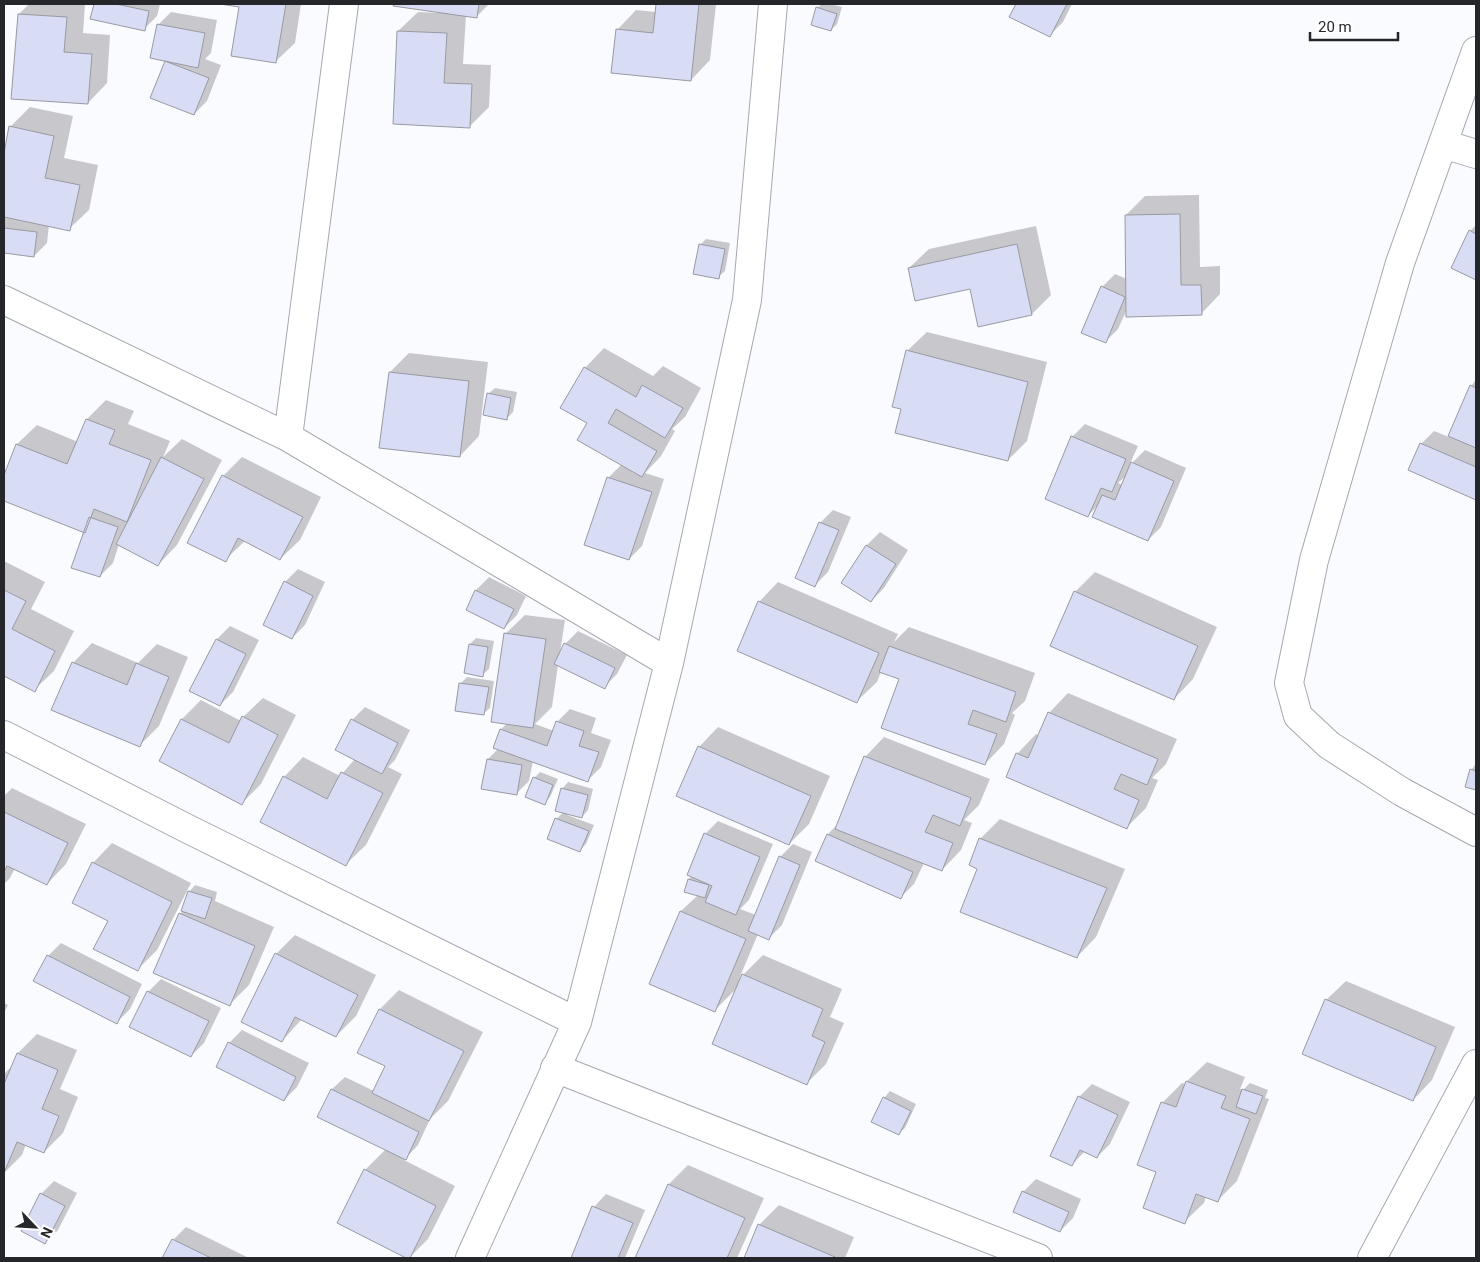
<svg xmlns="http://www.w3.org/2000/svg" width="1480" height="1262" viewBox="0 0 1480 1262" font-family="Roboto,sans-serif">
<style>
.shadow{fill:#0003;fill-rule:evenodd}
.building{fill:#d8ddf5;stroke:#989aa2}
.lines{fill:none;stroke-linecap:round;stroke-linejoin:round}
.minor-casing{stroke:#a6a8b0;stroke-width:30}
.minor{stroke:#fff;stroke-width:28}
</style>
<rect width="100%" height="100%" fill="#fafbff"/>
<path class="shadow" d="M29,4H85L83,33L110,35L107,83L88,103L19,14Z
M95,4H160L157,16L144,29L92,18Z
M227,4H301L295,43L275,62L241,6Z
M395,4H489L477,16L466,15L463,64L491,65L489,107L469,127L398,31L418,12L439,13V11Z
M657,4H716L710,60L691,80L617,30L636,10L656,12Z
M822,4H830L842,7L837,24L831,30L817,8Z
M1017,4H1072L1063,22L1050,35L1011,16Z
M171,12L217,20L211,53L205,59L221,65L207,101L194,114L152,97L166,60L158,25Z
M30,107L73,116L64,158L98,165L89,210L69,229L49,225L47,243L34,256L4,252V159L10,127Z
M1199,195L1200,267L1220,266V294L1201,314L1128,307L1118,329L1105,342L1102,287L1115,274L1127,279L1126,215L1145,196Z
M1476,225V277L1475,278L1470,231Z
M1036,226L1051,295L1032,314L971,288L909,268L929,249Z
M706,239L730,243L725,271L718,277L700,245Z
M927,332L1047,362L1027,441L1008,460L907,351Z
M604,348L653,376L663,366L701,388L685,417L672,429L675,431L661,456L645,473L664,479L642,546L629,559L608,478L622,464L588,423L585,368Z
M409,353L488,362L479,436L460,456L390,372Z
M1476,380V499L1409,470L1421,444L1434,431L1449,437L1471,386Z
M495,388L517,392L513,412L507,418L488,394Z
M106,400L134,411L128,424L170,441L163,457L182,439L222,460L177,545L158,565L119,544L113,563L100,576L85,532L4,500V478L17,444L37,425L78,442L87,419Z
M1085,424L1138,446L1129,466L1145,450L1186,468L1161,527L1148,540L1099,504L1088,516L1072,437ZM1127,475L1123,485L1118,483Z
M242,457L321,497L300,540L280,559L245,541L225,560L223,476Z
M833,510L851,517L828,572L815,585L820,523Z
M880,532L908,550L884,588L871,601L843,583L867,545Z
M4,561L45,582L31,609L74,631L54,671L34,690L4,675Z
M298,569L325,582L305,625L292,638L285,582Z
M1095,572L1217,627L1193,679L1174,699L1075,592Z
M489,577L526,596L517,615L504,628L467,610L476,590Z
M778,582L898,634L894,642L909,627L1035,673L1025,701L1012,713L1015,715L1004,744L985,764L901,679L881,672L877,682L857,701L759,602Z
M525,615L565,620L560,652L565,644L578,631L627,655L617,674L604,687L558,665L552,707L535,724L554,731L557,722L570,709L596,718L591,733L611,740L601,767L588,780L533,761L529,781L516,794L488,759L498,749L501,729L508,723L505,634Z
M230,626L259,640L233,692L220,705L191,690L217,639Z
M476,638L494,641L489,669L482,675L470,644Z
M92,643L138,663L157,644L188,657L159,726L139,746L73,663Z
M467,677L494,681L490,708L483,714L461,683Z
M1068,693L1177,739L1166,764L1152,778L1158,780L1146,808L1126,828L1017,754L1036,734L1039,735L1049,713Z
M263,698L296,715L261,784L242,803L160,761L182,719L201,700L241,721L243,717Z
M365,707L410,730L395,760L388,767L402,774L366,845L346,864L284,777L303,757L340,776L355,759L352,720Z
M718,727L830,776L809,824L789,844L699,747Z
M884,737L990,779L979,805L964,820L972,823L961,850L942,870L924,863L914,884L901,897L817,860L828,834L838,824L865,757Z
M1476,764V789L1466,786L1471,770Z
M540,772L558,779L550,797L544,803L534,778Z
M568,782L593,789L588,810L582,817L568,813L567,815L594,825L586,844L580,850L556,819L564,812L562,789Z
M12,788L86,824L66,864L47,884L15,868L10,878L4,884V796Z
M1000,819L1125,869L1096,937L1077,957L978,868L980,839Z
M718,821L773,844L749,900L740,909L756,915L780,857L793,844L812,852L782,925L769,938L758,934L739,979L763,955L842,989L830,1017L844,1023L826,1064L807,1083L738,987L714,1011L650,983L681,911L698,895L686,891L689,879L692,876L705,834Z
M112,843L191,883L157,950L138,969L109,920L93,863Z
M195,885L217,892L215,901L274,927L249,985L230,1004L180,914L183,911L189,892Z
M295,935L376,975L356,1016L336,1036L302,1019L282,1041L276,954Z
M61,943L142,984L130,1009L117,1022L48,956Z
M161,979L221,1008L204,1043L191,1056L148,992Z
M1346,981L1455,1027L1432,1080L1413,1100L1326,1000Z
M399,990L483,1032L448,1101L430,1119L418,1145L404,1160L455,1186L428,1239L409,1258L338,1223L365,1170L386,1149L332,1089L345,1077L374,1091L387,1066L359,1052L380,1009Z
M4,1003L8,1005L4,1013Z
M242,1030L309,1063L297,1087L284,1100L229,1043Z
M37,1034L77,1050L60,1089L78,1097L63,1133L44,1152L26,1144L22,1155L4,1173V1074L13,1065L18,1053Z
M1207,1062L1245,1077L1240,1089L1243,1090L1250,1083L1268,1090L1265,1098L1269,1099L1237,1181L1217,1201L1206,1196L1204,1203L1184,1222L1158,1172L1139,1164L1163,1102L1182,1083L1186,1084L1187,1081Z
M1092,1084L1130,1102L1110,1144L1097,1157L1085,1151L1072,1165L1079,1097Z
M890,1091L916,1104L905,1128L898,1134L884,1098Z
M688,1165L764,1198L737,1258H636L669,1184Z
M1036,1179L1081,1199L1073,1218L1060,1231L1023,1192Z
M54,1181L77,1193L58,1230L45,1243L41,1194Z
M606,1194L645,1210L625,1258H572L594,1207Z
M779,1205L854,1237L845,1258H745L759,1225Z
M186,1227L249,1258H164L173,1240Z"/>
<path class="building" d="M94,4H116L149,11L145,31L90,19Z
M220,4H286L276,63L231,56L239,7Z
M394,4H479L477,18L393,6Z
M656,4H699L691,81L611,73L616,29L653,33Z
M1016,4H1067L1050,37L1009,17Z
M816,7L837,14L831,31L811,25Z
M18,14L67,17L64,52L92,54L88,104L11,99Z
M157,24L205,33L198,68L150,58Z
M397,31L447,33L444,83L472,84L470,128L393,124Z
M165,61L209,78L194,115L150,98Z
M9,126L54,136L45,178L80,185L70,231L4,217V153Z
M1180,214L1181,285H1201L1202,315L1126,317L1125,215Z
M4,228L37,232L34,257L4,253Z
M1469,230L1476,234V280L1451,268Z
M699,244L725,249L719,279L693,274Z
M1017,244L1032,315L978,327L970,289L915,301L908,268Z
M1101,286L1125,297L1106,343L1081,333Z
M906,350L1028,382L1008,461L895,433L901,409L892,407Z
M584,367L636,397L642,385L683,408L665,438L616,409L608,423L657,451L642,477L577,440L587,423L560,408Z
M389,372L469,381L460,457L379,448Z
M1470,385L1476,388V448L1448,436Z
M487,393L511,398L507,420L483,415Z
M86,419L115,430L109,444L151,460L127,522L94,509L85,533L4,501V475L16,444L67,464Z
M1071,436L1126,459L1112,492L1101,488L1088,517L1045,499Z
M1420,443L1476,467V500L1408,470Z
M161,457L204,479L158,566L116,544Z
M1131,462L1174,481L1148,541L1092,517L1102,495L1115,500Z
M222,475L303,517L280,560L238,538L226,562L187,543Z
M607,477L652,492L629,560L584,545Z
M89,517L118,527L100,577L71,568Z
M819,522L839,530L815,587L795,578Z
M866,545L896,564L871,602L841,583Z
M284,581L313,596L292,639L263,625Z
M4,590L26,601L12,629L55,651L35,692L4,676Z
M475,590L514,609L504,629L466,610Z
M1074,591L1198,646L1174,700L1050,646Z
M758,601L879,653L857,703L737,651Z
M504,633L546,639L533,728L491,722Z
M216,639L246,654L220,706L189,691Z
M564,643L615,668L605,689L554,664Z
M469,644L488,647L483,677L464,673Z
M889,646L1016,692L1006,722L973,710L968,724L997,734L985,765L881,728L899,679L879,672Z
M72,662L127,685L136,663L169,677L140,747L51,710Z
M459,683L489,687L484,715L455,711Z
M1048,712L1158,759L1147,785L1121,774L1114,789L1139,800L1127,829L1006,777L1016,753L1028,758Z
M242,716L278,735L242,805L159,761L181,719L229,743Z
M351,719L398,743L382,774L335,750Z
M556,721L584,731L579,746L599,752L588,782L493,748L500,729L547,746Z
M698,746L811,796L789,845L676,796Z
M864,756L971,798L960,826L933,815L925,832L953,843L942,871L835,829Z
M487,759L522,765L517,795L481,789Z
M1470,769L1476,771V790L1465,787Z
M341,772L383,793L346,866L260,822L283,776L327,799Z
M533,777L553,785L545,805L525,797Z
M561,788L588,795L582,818L555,811Z
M4,812L68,843L47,885L7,866L4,872Z
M555,818L589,831L580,852L547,839Z
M704,833L760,857L736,915L705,902L712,886L687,875Z
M827,834L913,872L901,899L815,861Z
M979,838L1107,888L1077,958L960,912L977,869L969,865Z
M779,856L800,865L769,940L748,931Z
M92,862L172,902L138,971L93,949L108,921L72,903Z
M688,879L709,885L705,898L684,892Z
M188,891L212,898L205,919L181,911Z
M680,911L746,939L715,1012L649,984Z
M179,913L255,946L230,1006L153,973Z
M275,953L358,995L336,1037L295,1017L282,1042L241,1022Z
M47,955L130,997L117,1024L33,981Z
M742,974L823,1009L812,1036L825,1042L807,1085L712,1044Z
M147,991L209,1021L191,1057L129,1027Z
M1325,999L1436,1047L1413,1101L1302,1054Z
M379,1009L464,1051L429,1121L372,1093L385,1066L357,1053Z
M228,1042L296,1077L284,1101L216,1067Z
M17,1053L58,1070L42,1109L59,1116L44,1153L17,1142L4,1173V1084Z
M1186,1081L1226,1096L1221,1108L1250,1119L1218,1202L1196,1194L1185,1224L1143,1208L1156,1172L1137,1165L1161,1102L1176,1107Z
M331,1089L419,1132L406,1160L317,1117Z
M1242,1089L1263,1096L1256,1114L1236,1107Z
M1078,1096L1118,1115L1097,1158L1080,1150L1072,1166L1050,1156Z
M883,1097L911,1111L899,1135L871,1122Z
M364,1169L436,1206L410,1258H406L337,1223Z
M668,1184L745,1218L727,1258H635Z
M1022,1191L1069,1212L1060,1232L1013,1212Z
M40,1193L65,1206L45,1244L21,1231Z
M592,1206L633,1223L618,1258H571Z
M758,1224L835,1257L834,1258H744Z
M172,1239L211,1258H162Z"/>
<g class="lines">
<g class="minor-casing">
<path id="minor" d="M1476,51L1400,263L1314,560L1289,683L1298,716L1329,745L1402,792L1476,832
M1443,144L1476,154
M4,300L288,437L669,663
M288,437L344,4
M4,735L188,829L577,1022
M555,1068L1038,1258
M470,1258L577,1022L669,663L747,300L773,4
M1372,1258L1476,1064"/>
</g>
<use href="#minor" class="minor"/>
</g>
<rect width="1480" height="1262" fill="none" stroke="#25262a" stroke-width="10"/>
<g transform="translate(35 1227) rotate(115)" stroke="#ffffff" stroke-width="4" paint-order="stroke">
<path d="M0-4L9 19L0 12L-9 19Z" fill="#25262a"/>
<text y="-8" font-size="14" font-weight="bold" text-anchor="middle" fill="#25262a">N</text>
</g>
<path d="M1310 32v8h88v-8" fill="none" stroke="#25262a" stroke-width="2.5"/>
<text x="1318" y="32" font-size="15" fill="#25262a" stroke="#ffffff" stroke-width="4" paint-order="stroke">20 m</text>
</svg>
